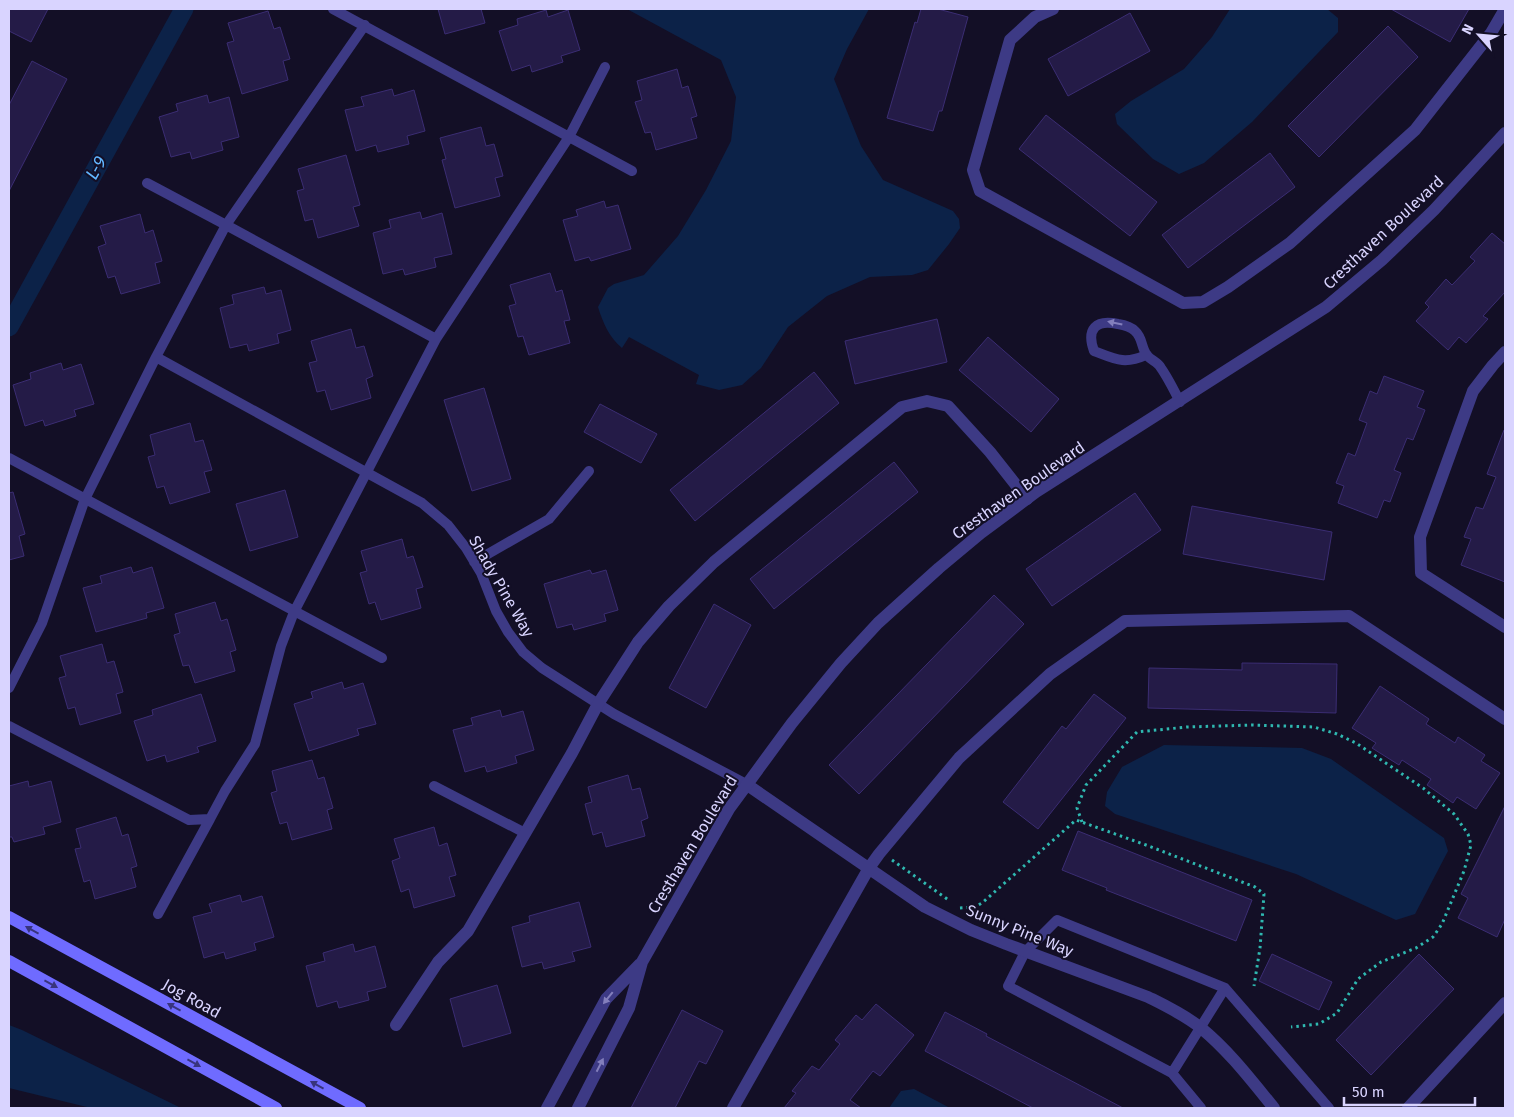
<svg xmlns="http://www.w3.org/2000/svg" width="1514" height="1117" viewBox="0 0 1514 1117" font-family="'Fira Sans',sans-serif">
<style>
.water{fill:#0c2248}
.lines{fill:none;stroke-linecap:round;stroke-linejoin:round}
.canal{stroke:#0c2248;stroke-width:19}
.building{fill:#241b47;stroke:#3b2d73}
.path{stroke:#2fb8b0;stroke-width:3;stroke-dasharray:2.5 4;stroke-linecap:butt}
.service{stroke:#3d3a85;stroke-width:10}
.minor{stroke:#3d3a85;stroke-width:12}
.tertiary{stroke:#3d3a85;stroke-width:12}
.secondary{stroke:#6f6bff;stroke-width:12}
.oneway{fill:#837fbc}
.oneway2{fill:#38347d}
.labels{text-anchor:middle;stroke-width:4;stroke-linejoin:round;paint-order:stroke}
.street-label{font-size:16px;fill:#d9d4ff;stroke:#130f26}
.water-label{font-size:18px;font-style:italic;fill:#62b6ff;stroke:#130f26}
</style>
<rect width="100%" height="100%" fill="#130f26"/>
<path class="water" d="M627,9H869L847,49L834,79L861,146L883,180L953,211L959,219L960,228L949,244L928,270L912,275L870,277L827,296L788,327L761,368L742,385L719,390L696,384L699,375L629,337L622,348C609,337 603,323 598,307L608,288L614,284L644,275L678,236L706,190L731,141L736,97L721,60Z
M1230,9H1327L1338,18V32L1252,122L1204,163L1179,174L1153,159L1117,124L1115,114L1131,101L1184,69L1212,37Z
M1164,745L1302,748L1331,759L1444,838L1448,851L1415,914L1396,920L1296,874L1115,814L1105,806L1107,792L1122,767Z
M9,1025L22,1030L181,1108H91L9,1088Z
M914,1089L950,1108H889L901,1091Z"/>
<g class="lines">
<path class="canal" d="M9,327L184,9"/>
</g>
<path class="building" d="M9,9H48L31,42L9,31Z
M438,9H481L485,23L445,34Z
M921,9H938L968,17L942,111H939L933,131L887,118L915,22L917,23Z
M1391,9H1469L1450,42Z
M546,10L548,17L568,10L580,50L561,56L563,62L532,72L530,65L512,71L499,31L518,25L517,19Z
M268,11L274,29L280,27L290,59L283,61L288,80L242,94L227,43L234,41L228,23Z
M1130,13L1150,51L1068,96L1048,59Z
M1388,26L1418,57L1319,157L1288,126Z
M32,61L67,79L9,191V105Z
M677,69L682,88L688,86L697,116L691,118L697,138L656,150L651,132L645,133L635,102L642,100L637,81Z
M392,89L394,96L414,90L425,131L407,136L409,144L378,152L376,145L356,151L345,110L364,106L361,97Z
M207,95L209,103L229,97L239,137L221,142L223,150L192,159L190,152L171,157L159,117L178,111L176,104Z
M1046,115L1157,202L1130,236L1019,149Z
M481,127L486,146L494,144L503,176L495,178L500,196L455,208L442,160L446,159L440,138Z
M1270,153L1295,187L1188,268L1162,235Z
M346,155L360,205L353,207L359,226L318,238L313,219L305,221L297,191L304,189L298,169Z
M604,201L606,208L618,205L631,249L591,261L589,257L575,261L563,220L578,216L576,210Z
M420,212L422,219L442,213L452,254L434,258L436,267L405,275L403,269L383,274L373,233L391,228L389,220Z
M140,214L145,233L153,230L162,261L155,263L160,283L121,294L115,276L108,278L98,247L106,244L100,226Z
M1492,233L1505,244V292L1483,316L1488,319L1466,343L1459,337L1448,350L1416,321L1429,307L1425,303L1446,279L1452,285L1475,261L1470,257Z
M550,273L556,292L562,290L570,320L564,321L570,343L529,355L523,336L518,337L509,306L516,304L510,285Z
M264,287L266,294L281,290L291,330L277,334L279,343L249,351L247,344L230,348L220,308L234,304L232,295Z
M937,319L947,362L855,384L845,341Z
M351,329L356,348L364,346L373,376L366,379L371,398L331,410L325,390L317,392L309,363L317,361L311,341Z
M988,337L1059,399L1031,432L959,370Z
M61,363L63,370L81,364L94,404L74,410L76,416L45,426L43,420L25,426L13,385L31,379L30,373Z
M814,372L839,403L695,521L670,490Z
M1384,376L1424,391L1417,407L1425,410L1413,440L1407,438L1394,470L1401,473L1390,502L1384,500L1377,518L1338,503L1344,486L1336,483L1348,453L1355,456L1367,423L1359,420L1370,391L1377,394Z
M484,388L511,479L472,491L444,400Z
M600,404L657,434L641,463L584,432Z
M190,423L195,442L203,440L212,470L204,472L210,492L170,504L164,486L157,488L148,457L155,455L150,435Z
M1504,430H1505V582L1461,565L1471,539L1464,537L1476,507L1483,509L1496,477L1487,474Z
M894,462L918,492L774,609L750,579Z
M285,490L298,537L250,551L236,504Z
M13,492L25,534L19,536L24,556L9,560V493Z
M1135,493L1161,530L1052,606L1026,569Z
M1192,506L1332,532L1324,580L1183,554Z
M402,539L407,558L413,556L423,587L416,589L421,608L381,620L375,602L369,604L360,573L367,571L361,551Z
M131,567L133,573L152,567L164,608L146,613L147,618L96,632L83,588L102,583L100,576Z
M590,570L592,574L606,570L618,610L604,614L606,621L574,630L572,624L557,628L544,584Z
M994,595L1024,624L859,794L829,765Z
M215,602L221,621L227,619L236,650L230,652L235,671L195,683L189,665L183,666L174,635L180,633L175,614Z
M714,604L751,625L706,708L669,688Z
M102,644L107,663L114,661L123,692L116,694L121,713L80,725L75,707L68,709L59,678L66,676L60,656Z
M1242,663L1337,664L1336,713L1148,708L1149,668L1242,670Z
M342,682L344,689L363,683L376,724L357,729L359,735L309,751L294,704L313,698L311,692Z
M1380,686L1429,719L1426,724L1455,743L1458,737L1485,755L1481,761L1500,773L1476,809L1457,797L1453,803L1427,785L1431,779L1402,760L1399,765L1372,748L1376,743L1352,728Z
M201,694L216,741L197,747L199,752L167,762L165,755L147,761L134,721L153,715L152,710Z
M1094,694L1126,718L1038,829L1003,802L1062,726L1066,729Z
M500,710L502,717L523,711L534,750L515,756L517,763L487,772L485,766L465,772L453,730L473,725L471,718Z
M312,760L318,779L324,777L333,808L327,810L332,829L292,840L287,822L280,824L271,793L277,791L272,771Z
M628,775L632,790L640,788L648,818L641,821L645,836L606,847L602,832L593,835L585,804L592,802L588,787Z
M28,781L29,787L51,781L61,822L43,827L45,834L14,842L12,837H9V786Z
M1505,806V919L1497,937L1458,918L1468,898L1461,894Z
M116,817L122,836L128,834L137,866L131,868L136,887L95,899L90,880L84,882L75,849L81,848L76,829Z
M434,827L439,846L447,843L456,875L449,877L455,896L414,908L409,889L401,892L392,861L400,858L394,839Z
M1078,831L1252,900L1236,941L1106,890L1107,888L1062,870Z
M240,895L242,902L262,896L274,937L254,943L256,950L226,959L224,952L204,958L193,917L212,912L209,904Z
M579,902L591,947L572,952L575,961L544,969L542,962L522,967L512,927L530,922L529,916Z
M353,944L355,952L375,946L386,987L367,992L369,1000L339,1008L337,1001L317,1007L306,966L325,961L323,953Z
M1272,954L1332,982L1319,1010L1259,981Z
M1419,954L1454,989L1371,1075L1336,1040Z
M497,985L511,1033L463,1047L450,999Z
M876,1004L914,1035L880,1076L873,1071L850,1100L861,1108H784L796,1093L792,1091L812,1066L819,1070L840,1044L835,1040L856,1015L862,1020Z
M682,1010L723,1031L706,1064L699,1061L675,1108H631Z
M945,1012L987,1034L986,1036L1123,1108H1033L925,1051Z"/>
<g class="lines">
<path class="path" d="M1082,822L1077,808L1086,785L1137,732L1187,727L1252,725L1314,727L1337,734L1356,743L1423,788L1454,814L1468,834L1471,845L1464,871L1442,924L1433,937L1416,948L1381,962L1358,979L1337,1013L1319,1024L1291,1027
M892,860L950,901
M960,908L975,907L982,903L1076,820L1146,845L1255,887L1264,894L1260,948L1254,986"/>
<path class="service" d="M333,9L632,171
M365,25L226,225L436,339
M1146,355C1124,365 1115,359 1094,351C1086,329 1096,319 1118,324C1124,325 1131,327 1135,331C1143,338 1141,348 1147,355C1150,360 1158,362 1161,368C1168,378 1174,390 1180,402
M156,357L422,503L448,525L466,548L481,573L496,611L508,632L523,652L542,668L614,714L746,784
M9,458L382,658
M474,562L549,519L589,471
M9,688L42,623L85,499L156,357L226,225L147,183
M9,726L189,820L210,819L225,791L255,744L281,646L294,612L436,339L569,137L605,67
M434,786L525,833
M158,914L210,819
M1172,1073L1225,988
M1201,1108L1172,1073L1008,986L1025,952L1057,920L1225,988L1329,1108"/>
<path class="minor" d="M1053,9L1035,17L1010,40L973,170L980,191L1183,303L1203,302L1228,287L1290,243L1415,130L1491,33L1505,9
M1505,352L1493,365L1473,391L1420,537L1421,573L1505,627
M746,784L925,907L971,930L1006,944L1148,997C1166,1006 1185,1015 1201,1028C1229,1051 1251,1080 1274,1108
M396,1025L438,962L468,931L572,753L598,704L638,642L669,606L714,562L902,407L927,401L948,406L990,452L1027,499
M733,1108L869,868L879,854L959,758L1050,674L1125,621L1349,616L1505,719
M1408,1108L1505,1003"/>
<path class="tertiary" d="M547,1108L606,999L640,964
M578,1108L629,1008L642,962L729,809L792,723L841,663L878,623L939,568L981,533L1036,492L1326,307L1382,260L1434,210L1505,133"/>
<path class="secondary" d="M9,917L360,1108
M9,961L276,1108"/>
</g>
<defs><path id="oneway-solid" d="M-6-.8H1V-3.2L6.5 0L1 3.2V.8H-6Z" transform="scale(1.25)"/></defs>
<g class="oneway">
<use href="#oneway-solid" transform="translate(1115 323) rotate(-168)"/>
<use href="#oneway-solid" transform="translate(608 998) rotate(129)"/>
<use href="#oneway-solid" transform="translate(600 1065) rotate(-63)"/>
</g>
<g class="oneway2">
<use href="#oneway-solid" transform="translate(32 930) rotate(-151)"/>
<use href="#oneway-solid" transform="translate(51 984) rotate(29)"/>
<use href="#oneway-solid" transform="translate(174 1007) rotate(-151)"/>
<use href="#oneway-solid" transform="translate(194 1063) rotate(29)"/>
<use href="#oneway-solid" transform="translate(317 1085) rotate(-151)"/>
</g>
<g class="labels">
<g class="street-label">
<text transform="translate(1383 232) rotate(-43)" y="6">Cresthaven Boulevard</text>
<text transform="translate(1018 490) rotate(-35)" y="6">Cresthaven Boulevard</text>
<text transform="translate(502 586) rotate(60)" y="6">Shady Pine Way</text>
<text transform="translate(692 844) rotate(-59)" y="6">Cresthaven Boulevard</text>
<text transform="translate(1020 930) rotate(22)" y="6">Sunny Pine Way</text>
<text transform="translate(192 998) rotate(29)" y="6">Jog Road</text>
</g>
<g class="water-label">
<text transform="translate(96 168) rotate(-61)" y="6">L-9</text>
</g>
</g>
<rect width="1514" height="1117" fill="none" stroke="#d9d4ff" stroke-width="20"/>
<g transform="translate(1479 35) rotate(297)" stroke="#130f26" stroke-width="4" paint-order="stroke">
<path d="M0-4L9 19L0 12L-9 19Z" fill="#d9d4ff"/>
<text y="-8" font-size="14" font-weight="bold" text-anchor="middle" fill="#d9d4ff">N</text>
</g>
<path d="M1344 1097v8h131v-8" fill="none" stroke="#d9d4ff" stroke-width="2.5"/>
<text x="1352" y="1097" font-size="15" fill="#d9d4ff" stroke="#130f26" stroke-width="4" paint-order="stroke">50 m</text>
</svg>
